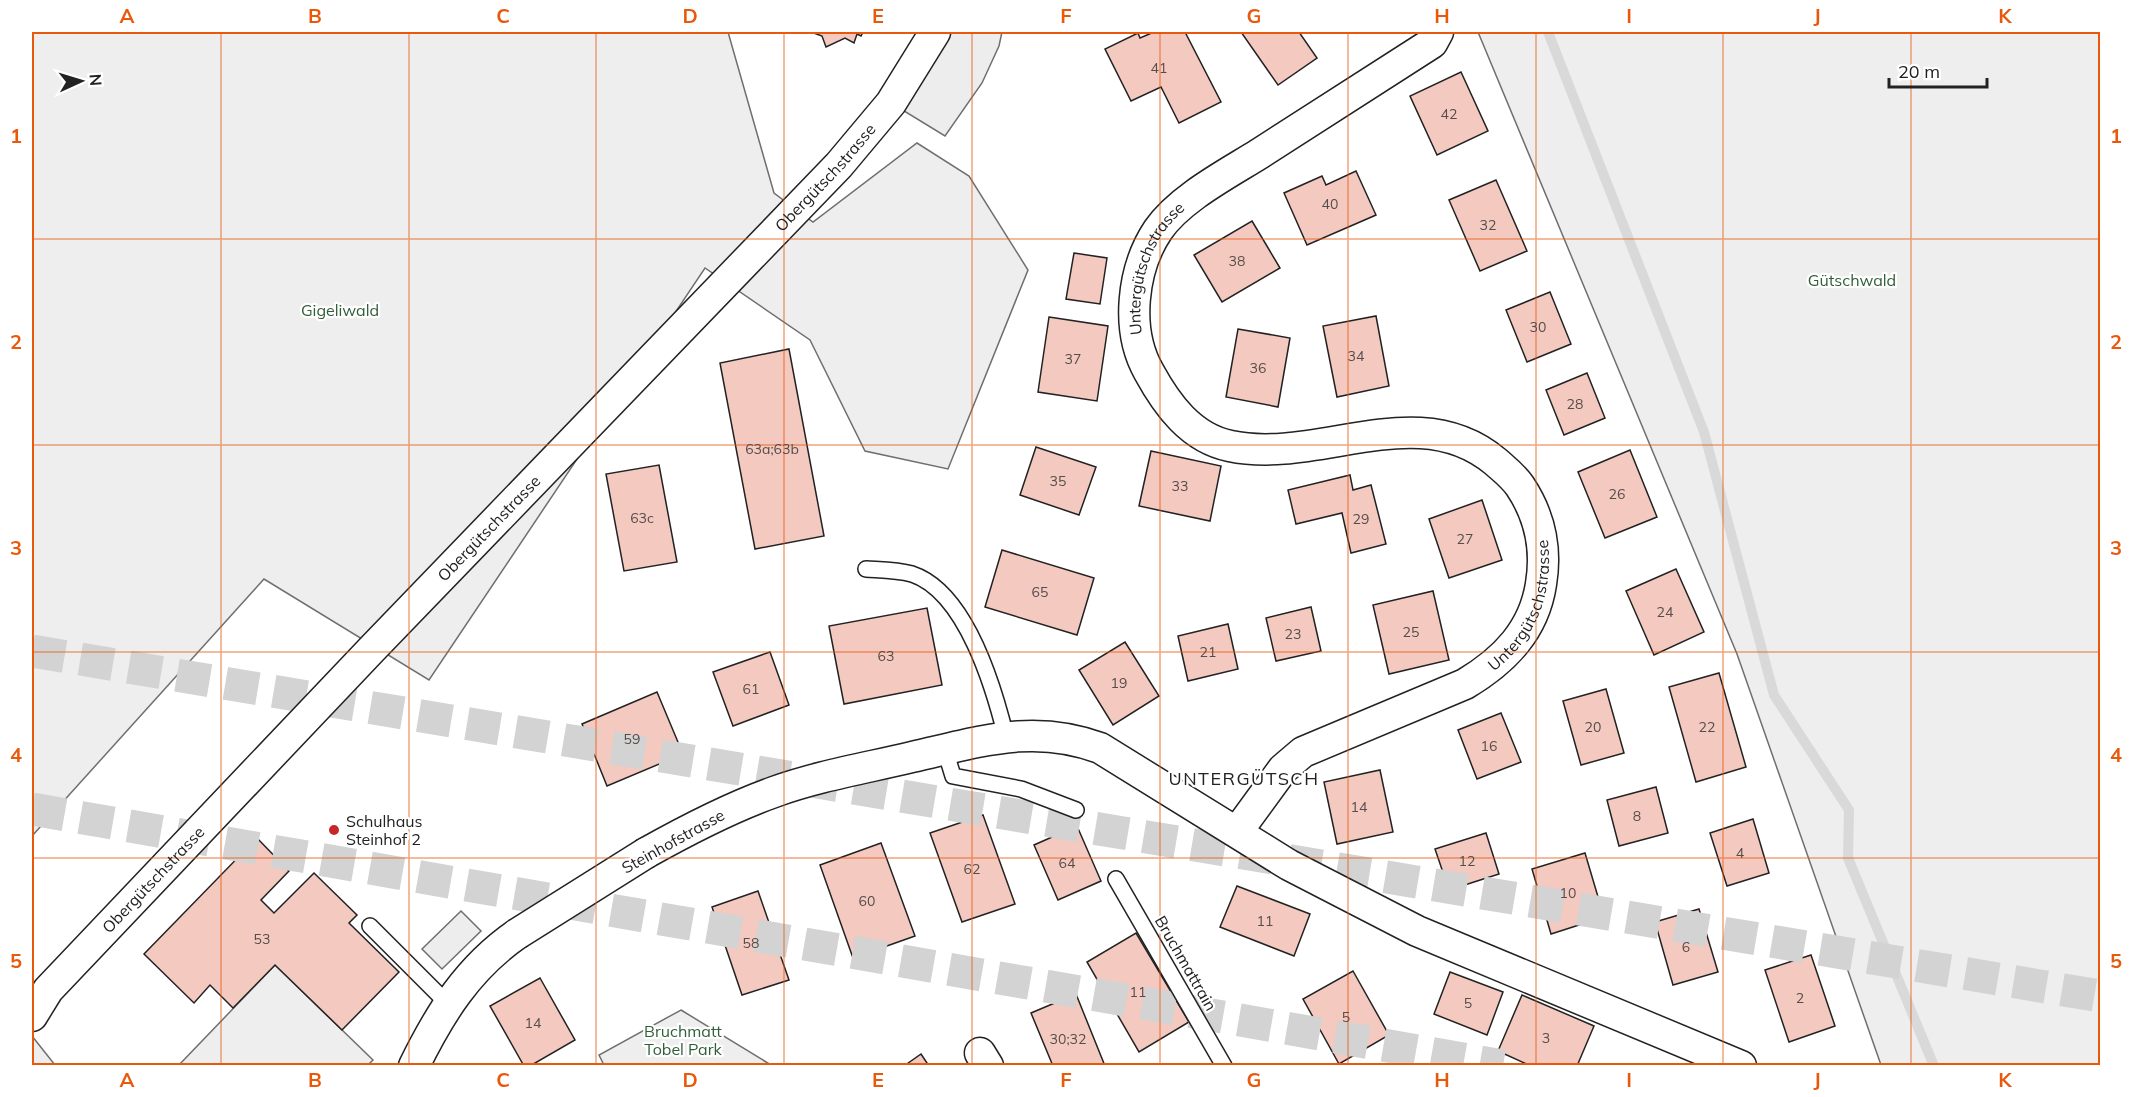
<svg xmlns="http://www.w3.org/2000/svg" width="2132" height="1097" viewBox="0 0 2132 1097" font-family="Mulish,sans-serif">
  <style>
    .green { fill: #eee; stroke: #6f6f6f; stroke-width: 1.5 }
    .parking { fill: #ededed; stroke: #6f6f6f; stroke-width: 1.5 }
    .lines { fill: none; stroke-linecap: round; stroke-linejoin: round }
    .stream { stroke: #d9d9d9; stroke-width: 10 }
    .building { fill: #f3c9c0; stroke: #222; stroke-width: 1.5 }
    .motorway-tunnel { stroke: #d3d3d3; stroke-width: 33; stroke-dasharray: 33 16; stroke-linecap: butt }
    .service-casing { stroke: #222; stroke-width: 18 }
    .minor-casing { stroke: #222; stroke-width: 33 }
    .service { stroke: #fff; stroke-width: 15 }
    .minor { stroke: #fff; stroke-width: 30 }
    .minor-bridge-casing { stroke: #222; stroke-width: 33; stroke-linecap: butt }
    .minor-bridge { stroke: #fff; stroke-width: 30 }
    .grid { fill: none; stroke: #e8590c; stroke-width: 1.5; stroke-opacity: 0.55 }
    .poi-dot { fill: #c62828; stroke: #fff; stroke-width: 2 }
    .labels { text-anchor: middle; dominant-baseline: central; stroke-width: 4.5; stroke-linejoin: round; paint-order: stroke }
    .number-label { font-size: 14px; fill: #564c4a }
    .street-label { font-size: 16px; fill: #222; stroke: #fff }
    .park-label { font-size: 16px; fill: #2f5e38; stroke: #fff }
    .poi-label { font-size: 16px; fill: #222; stroke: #fff; text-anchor: start }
    .neighbourhood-label { font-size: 18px; letter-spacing: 1.5px; fill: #222; stroke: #fff }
    .neatline { fill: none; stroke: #e8590c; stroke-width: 2 }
    .grid-label { font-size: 20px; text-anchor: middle; font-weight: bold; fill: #e8590c }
  </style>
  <rect width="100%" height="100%" fill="#fff"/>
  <g class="green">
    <polygon points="32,32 728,32 774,193 813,222 917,143 969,176 1028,270 948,469 865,451 810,340 705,268 429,680 264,579 32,836"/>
    <polygon points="1478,32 2100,32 2100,1065 1881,1065 1737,654"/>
    <polygon points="275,965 373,1060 367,1066 178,1066"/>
    <polygon points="681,1010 771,1065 604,1065 599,1055"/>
    <polygon points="32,1036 55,1065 32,1065"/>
  </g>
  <g class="parking">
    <polygon points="935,32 1002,32 999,46 982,83 945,136 891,103"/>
    <polygon points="461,911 481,931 442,969 422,949"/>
  </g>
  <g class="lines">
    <polyline class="stream" points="1548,32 1704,432 1774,695 1849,810 1848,858 1934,1066"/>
  </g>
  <g class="building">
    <polygon points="811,32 863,32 861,36 857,34 854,43 845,38 826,47 822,36"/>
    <polygon points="1154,32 1185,32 1221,102 1179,123 1161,87 1131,101 1105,49 1138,33 1140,38"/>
    <polygon points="1241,32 1299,32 1317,58 1278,85"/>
    <polygon points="1461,72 1488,131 1437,155 1410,96"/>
    <polygon points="1356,171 1376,215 1307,245 1284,193 1322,176 1326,185"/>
    <polygon points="1496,180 1527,251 1480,271 1449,200"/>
    <polygon points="1252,221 1280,268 1222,302 1194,255"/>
    <polygon points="1074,253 1107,258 1100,304 1066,299"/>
    <polygon points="1550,292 1571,344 1527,362 1506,310"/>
    <polygon points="1376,316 1389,386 1337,397 1323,326"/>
    <polygon points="1049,317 1108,326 1097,401 1038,392"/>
    <polygon points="1238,329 1290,338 1278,407 1226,397"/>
    <polygon points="789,349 824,536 755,549 720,363"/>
    <polygon points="1587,373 1605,418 1564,435 1546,390"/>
    <polygon points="1036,447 1096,467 1079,515 1020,495"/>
    <polygon points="1630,450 1657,517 1605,538 1578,472"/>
    <polygon points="1151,451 1221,466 1210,521 1139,506"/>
    <polygon points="659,465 677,562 624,571 606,474"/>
    <polygon points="1350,475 1353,490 1371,485 1386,544 1351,553 1342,513 1296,524 1288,490"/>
    <polygon points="1482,500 1502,560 1449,578 1429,519"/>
    <polygon points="1002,550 1094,578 1077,635 985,607"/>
    <polygon points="1676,569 1704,632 1654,655 1626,591"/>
    <polygon points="1433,591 1449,660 1389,674 1373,605"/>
    <polygon points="1311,607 1321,651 1276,661 1266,618"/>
    <polygon points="927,608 942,685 844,704 829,626"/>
    <polygon points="1228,624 1238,669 1188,681 1178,636"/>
    <polygon points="1125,642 1159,696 1113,725 1079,670"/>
    <polygon points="770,652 789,705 733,726 713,672"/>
    <polygon points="1719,673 1746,767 1696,782 1669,687"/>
    <polygon points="1606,689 1624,753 1581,765 1563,701"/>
    <polygon points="657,692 683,754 607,786 582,724"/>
    <polygon points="1501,713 1521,762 1477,779 1458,730"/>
    <polygon points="1380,770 1393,832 1337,844 1324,782"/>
    <polygon points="1656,787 1668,833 1619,846 1607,800"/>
    <polygon points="983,815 1015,904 962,922 930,833"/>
    <polygon points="1753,819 1769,873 1727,886 1710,833"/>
    <polygon points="1077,826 1101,881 1058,900 1034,845"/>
    <polygon points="1486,833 1499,874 1449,890 1435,849"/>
    <polygon points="257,838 289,871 261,900 274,913 314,873 357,915 349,923 399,972 342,1030 275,965 233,1008 210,985 194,1003 144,954"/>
    <polygon points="881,843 915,936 853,958 820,865"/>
    <polygon points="1585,853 1604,917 1551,934 1532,869"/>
    <polygon points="1237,886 1310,914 1294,956 1220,927"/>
    <polygon points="758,891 789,980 742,995 712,907"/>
    <polygon points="1699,909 1718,972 1673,985 1655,922"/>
    <polygon points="1136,933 1189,1022 1139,1052 1087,962"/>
    <polygon points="1811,955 1835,1026 1789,1042 1765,970"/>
    <polygon points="1353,971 1389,1035 1339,1064 1303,999"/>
    <polygon points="1450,972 1503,992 1487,1035 1434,1014"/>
    <polygon points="540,978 575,1040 530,1066 524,1066 490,1006"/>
    <polygon points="1076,994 1105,1066 1053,1066 1031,1013"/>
    <polygon points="1522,995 1594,1026 1577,1066 1531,1066 1498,1051"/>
    <polygon points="921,1054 929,1066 904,1066"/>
  </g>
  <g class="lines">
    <g class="motorway-tunnel">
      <polyline points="32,651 2100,996"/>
      <polyline points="32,809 1503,1066"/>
    </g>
    <g class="service-casing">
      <g id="service">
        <path d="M866 569C881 570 897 570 912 574 966 592 994 688 1006 737"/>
        <polyline points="945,750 953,776 1021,789 1076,810"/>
        <polyline points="1116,879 1224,1066"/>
        <polyline points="370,926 447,1003"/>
      </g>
    </g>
    <g class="minor-casing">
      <g id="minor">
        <path id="s1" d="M1237 832 1283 769 1303 752 1465 684C1505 660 1534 630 1541 584 1547 548 1540 516 1520 486 1513 476 1505 470 1496 462 1418 396 1319 465 1230 446 1191 438 1167 405 1149 372 1125 330 1132 269 1158 230 1179 199 1227 174 1259 154 1316 117 1374 80 1432 43L1438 32"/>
        <path d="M646 853C687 830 729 808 774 792 818 776 866 768 912 757 979 742 1033 723 1100 748L1289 865 1417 931 1741 1066"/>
        <path id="s2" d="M32 1016 48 990 372 649 839 165 891 103 935 32"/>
        <polyline points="980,1053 988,1066"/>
        <path d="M414 1066C440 1013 468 968 517 934"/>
      </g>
    </g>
    <use href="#service" class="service"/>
    <use href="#minor" class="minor"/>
    <g class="minor-bridge-casing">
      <polyline id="minor-bridge" points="517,934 646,853"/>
    </g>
    <use href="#minor-bridge" class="minor-bridge"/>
  </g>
  <path class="grid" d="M221 32V1066M409 32V1066M596 32V1066M784 32V1066M972 32V1066M1160 32V1066M1348 32V1066M1536 32V1066M1723 32V1066M1911 32V1066M32 239H2100M32 445H2100M32 652H2100M32 858H2100"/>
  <circle class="poi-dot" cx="334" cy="830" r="6"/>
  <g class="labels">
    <g class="number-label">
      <text x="1159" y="68">41</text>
      <text x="1449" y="114">42</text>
      <text x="1330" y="204">40</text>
      <text x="1488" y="225">32</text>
      <text x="1237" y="261">38</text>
      <text x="1538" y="327">30</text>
      <text x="1356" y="356">34</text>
      <text x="1073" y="359">37</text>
      <text x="1258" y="368">36</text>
      <text x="1575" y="404">28</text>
      <text x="772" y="449">63a;63b</text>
      <text x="1058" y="481">35</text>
      <text x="1180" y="486">33</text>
      <text x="1617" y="494">26</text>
      <text x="642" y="518">63c</text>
      <text x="1361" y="519">29</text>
      <text x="1465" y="539">27</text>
      <text x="1040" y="592">65</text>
      <text x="1665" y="612">24</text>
      <text x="1411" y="632">25</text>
      <text x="1293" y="634">23</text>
      <text x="1208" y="652">21</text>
      <text x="886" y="656">63</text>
      <text x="1119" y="683">19</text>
      <text x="751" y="689">61</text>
      <text x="1593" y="727">20</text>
      <text x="1707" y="727">22</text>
      <text x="632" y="739">59</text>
      <text x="1489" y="746">16</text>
      <text x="1359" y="807">14</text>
      <text x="1637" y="816">8</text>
      <text x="1740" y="853">4</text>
      <text x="1467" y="861">12</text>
      <text x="1067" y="863">64</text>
      <text x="972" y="869">62</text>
      <text x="1568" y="893">10</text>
      <text x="867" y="901">60</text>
      <text x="1265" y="921">11</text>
      <text x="262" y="939">53</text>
      <text x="751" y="943">58</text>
      <text x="1686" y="947">6</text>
      <text x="1138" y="992">11</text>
      <text x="1800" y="998">2</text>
      <text x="1468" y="1003">5</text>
      <text x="1346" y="1017">5</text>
      <text x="533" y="1023">14</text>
      <text x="1546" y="1038">3</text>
      <text x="1068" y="1039">30;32</text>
    </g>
    <g class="street-label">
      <text stroke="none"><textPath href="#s2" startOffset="1155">Obergütschstrasse</textPath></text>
      <text stroke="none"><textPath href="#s1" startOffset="1046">Untergütschstrasse</textPath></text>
      <text stroke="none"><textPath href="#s2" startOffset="669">Obergütschstrasse</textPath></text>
      <text stroke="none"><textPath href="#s1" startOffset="382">Untergütschstrasse</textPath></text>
      <text transform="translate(673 841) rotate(-29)">Steinhofstrasse</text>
      <text stroke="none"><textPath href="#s2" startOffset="183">Obergütschstrasse</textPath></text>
      <text transform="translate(1186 963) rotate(60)">Bruchmattrain</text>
    </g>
    <g class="park-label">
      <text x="1852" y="280">Gütschwald</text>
      <text x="340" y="310">Gigeliwald</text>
      <text x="683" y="1031">Bruchmatt<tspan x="683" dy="18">Tobel Park</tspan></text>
    </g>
    <g class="poi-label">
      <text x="346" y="821">Schulhaus<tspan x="346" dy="18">Steinhof 2</tspan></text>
    </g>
    <g class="neighbourhood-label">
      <text x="1244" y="778">UNTERGÜTSCH</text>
    </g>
  </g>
  <rect width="2132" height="1097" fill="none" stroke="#ffffff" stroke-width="66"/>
  <g transform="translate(81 81) rotate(86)" stroke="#ffffff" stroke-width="4.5" paint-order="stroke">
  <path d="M0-4.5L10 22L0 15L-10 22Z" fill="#222222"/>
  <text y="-9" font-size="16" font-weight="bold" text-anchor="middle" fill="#222222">N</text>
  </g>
  <path d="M1889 78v9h98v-9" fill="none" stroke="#222222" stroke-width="3"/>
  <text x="1898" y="78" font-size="18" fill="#222222" stroke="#ffffff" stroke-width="4.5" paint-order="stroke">20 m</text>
  <rect x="33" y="33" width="2066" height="1031" class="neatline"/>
  <g class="grid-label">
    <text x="127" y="23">A</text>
    <text x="315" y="23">B</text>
    <text x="503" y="23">C</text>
    <text x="690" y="23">D</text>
    <text x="878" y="23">E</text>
    <text x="1066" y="23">F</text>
    <text x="1254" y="23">G</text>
    <text x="1442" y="23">H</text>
    <text x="1629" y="23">I</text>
    <text x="1817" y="23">J</text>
    <text x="2005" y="23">K</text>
    <text x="16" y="143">1</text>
    <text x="2116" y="143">1</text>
    <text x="16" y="349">2</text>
    <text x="2116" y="349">2</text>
    <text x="16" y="555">3</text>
    <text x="2116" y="555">3</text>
    <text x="16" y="762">4</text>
    <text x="2116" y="762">4</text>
    <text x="16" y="968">5</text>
    <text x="2116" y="968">5</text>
    <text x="127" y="1087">A</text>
    <text x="315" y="1087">B</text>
    <text x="503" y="1087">C</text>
    <text x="690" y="1087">D</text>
    <text x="878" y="1087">E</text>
    <text x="1066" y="1087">F</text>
    <text x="1254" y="1087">G</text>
    <text x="1442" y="1087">H</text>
    <text x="1629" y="1087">I</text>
    <text x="1817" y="1087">J</text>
    <text x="2005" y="1087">K</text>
  </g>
</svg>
